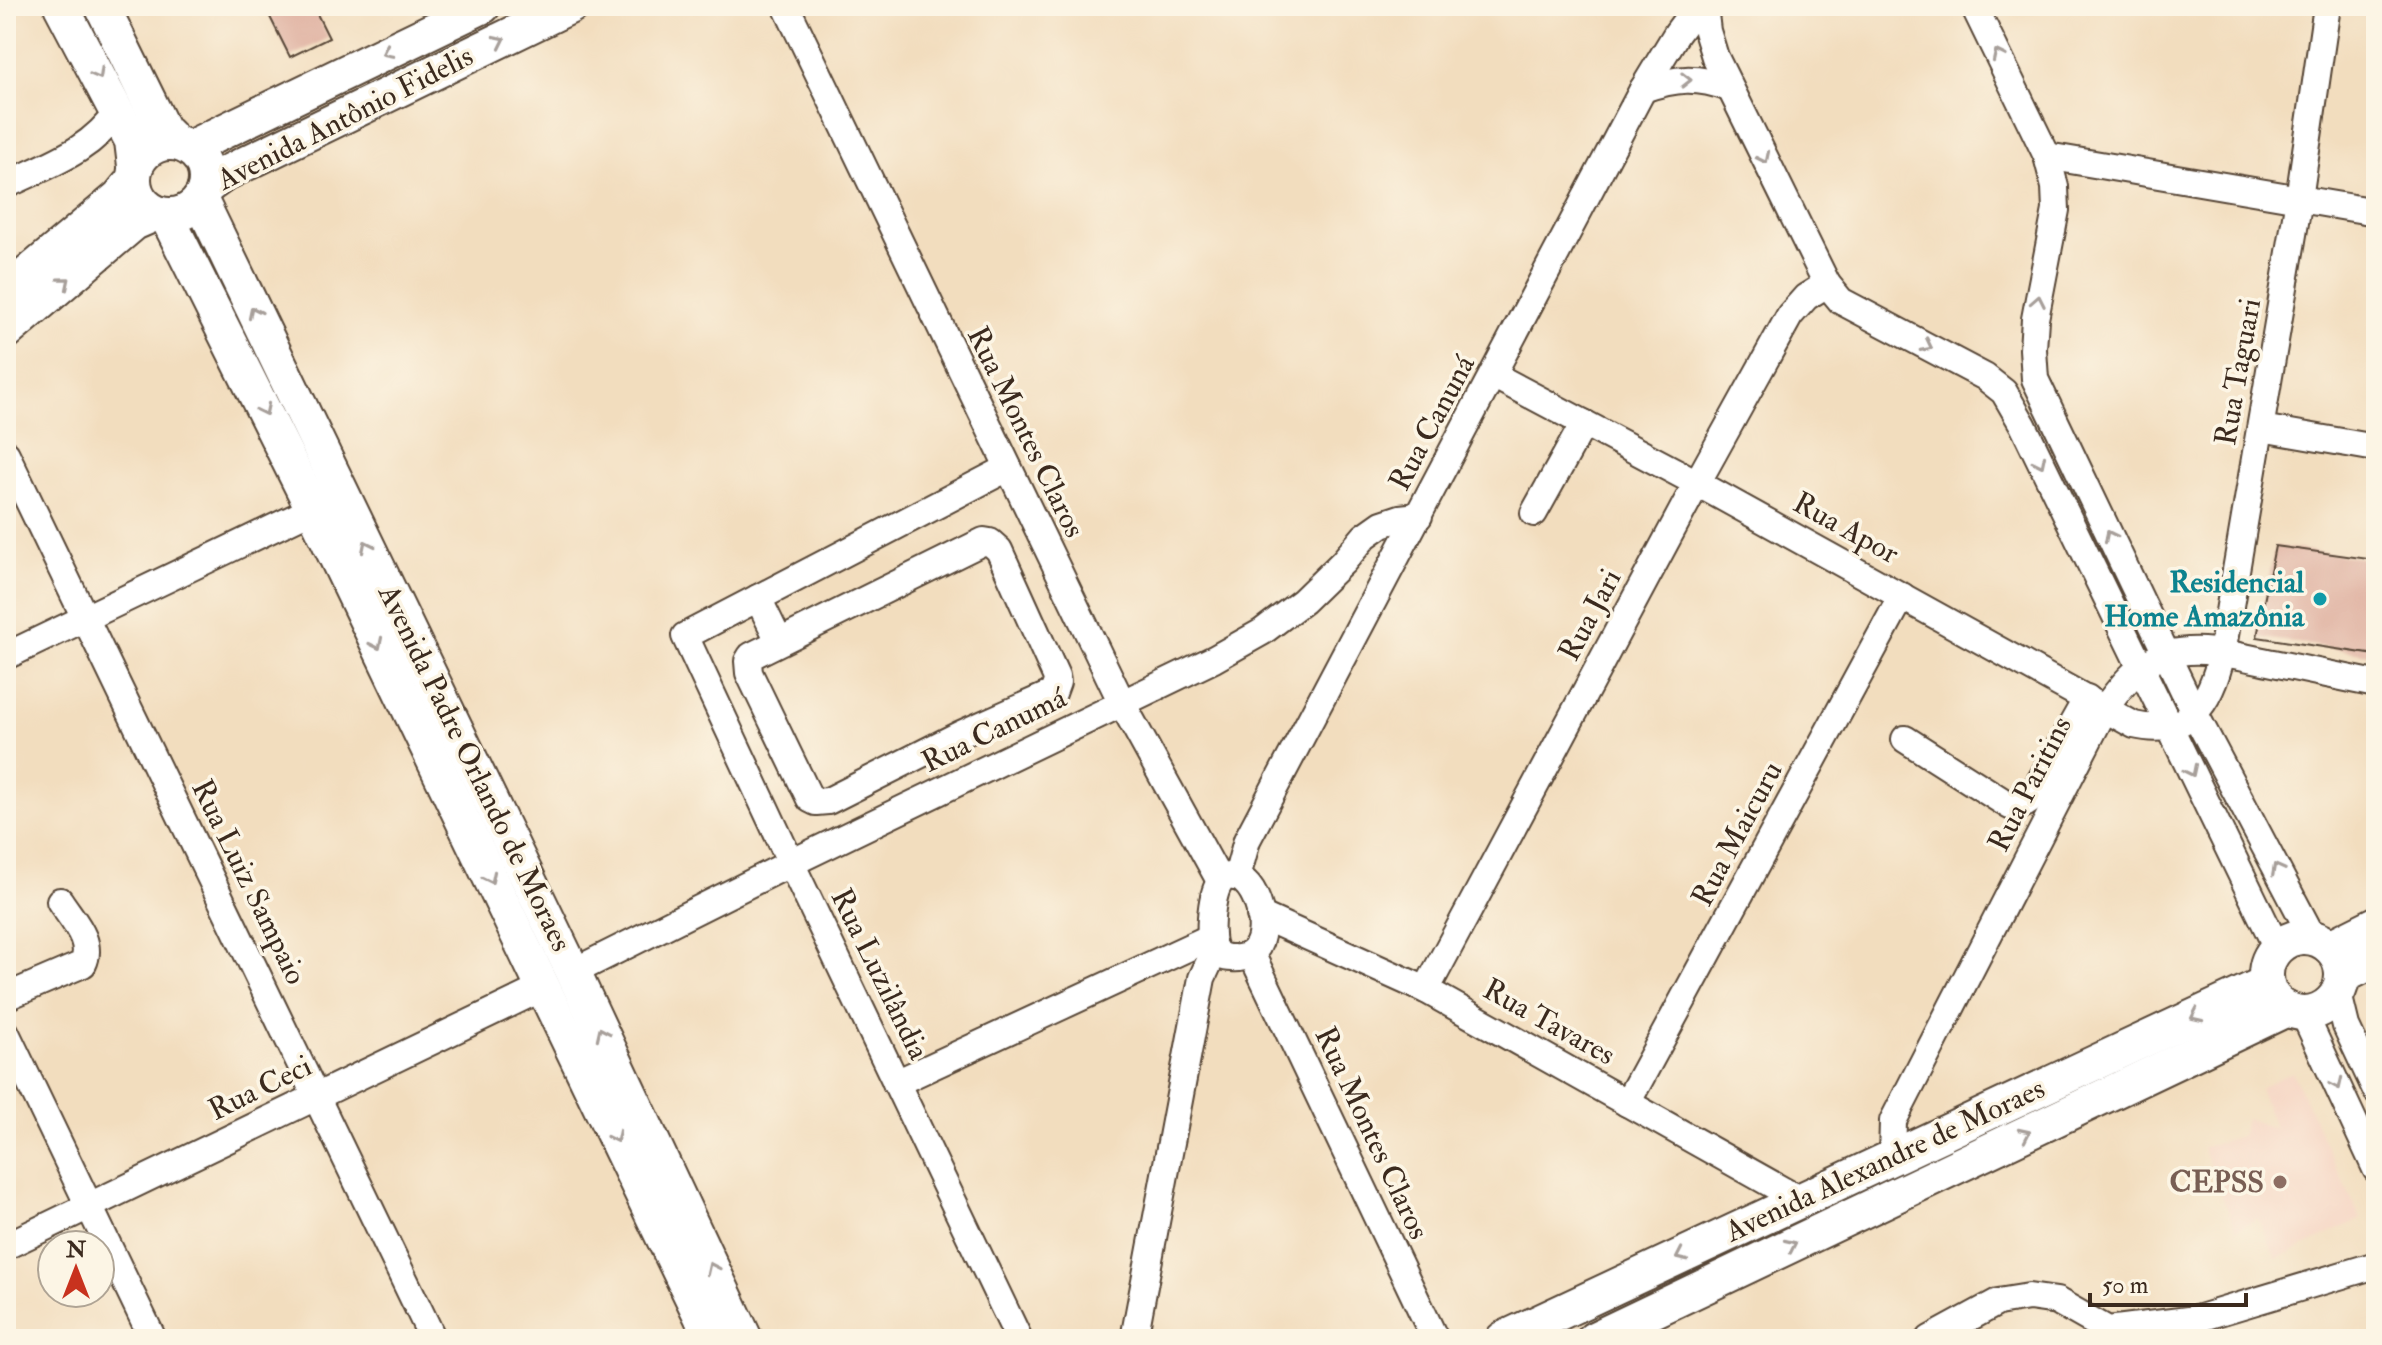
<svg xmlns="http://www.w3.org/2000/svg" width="2382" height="1345" viewBox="0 0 2382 1345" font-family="'IM FELL Double Pica',serif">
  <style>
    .built { fill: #f5d3c1 }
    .building { fill: #dead9d }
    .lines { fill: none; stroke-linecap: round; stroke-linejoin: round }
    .minor-casing { stroke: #564536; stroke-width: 30 }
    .major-casing { stroke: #564536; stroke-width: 38 }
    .minor { stroke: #fff; stroke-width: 26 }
    .major { stroke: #fff; stroke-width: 34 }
    .oneway { stroke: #a79f9a }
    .culture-dot { fill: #0f9aa8; stroke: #fcf5e5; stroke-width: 3 }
    .education-dot { fill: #8d6e63; stroke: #fcf5e5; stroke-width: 3 }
    .labels { text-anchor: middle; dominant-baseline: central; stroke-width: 7; stroke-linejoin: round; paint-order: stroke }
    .street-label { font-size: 30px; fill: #3b2a1e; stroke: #fcf5e5 }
    .culture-label { font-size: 30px; font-weight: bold; fill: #0d838f; stroke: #fcf5e5; text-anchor: end }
    .education-label { font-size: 30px; font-weight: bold; fill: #785e54; stroke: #fcf5e5; text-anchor: end }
  </style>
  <rect width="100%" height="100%" fill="#fcf5e5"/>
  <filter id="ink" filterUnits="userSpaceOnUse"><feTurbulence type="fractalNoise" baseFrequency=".0125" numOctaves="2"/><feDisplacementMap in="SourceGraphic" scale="16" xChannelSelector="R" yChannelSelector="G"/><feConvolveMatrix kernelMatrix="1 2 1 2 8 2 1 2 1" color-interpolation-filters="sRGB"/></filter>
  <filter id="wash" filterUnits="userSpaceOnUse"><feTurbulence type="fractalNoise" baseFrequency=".006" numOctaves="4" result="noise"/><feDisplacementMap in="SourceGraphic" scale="32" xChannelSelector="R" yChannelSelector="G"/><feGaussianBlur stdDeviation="1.8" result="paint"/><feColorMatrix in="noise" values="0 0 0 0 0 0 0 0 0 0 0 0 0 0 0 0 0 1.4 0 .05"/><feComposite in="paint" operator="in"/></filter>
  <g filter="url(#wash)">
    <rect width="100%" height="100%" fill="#f2ddbe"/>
    <polygon class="built" points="2292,1072 2361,1219 2276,1259 2258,1218 2236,1230 2202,1147 2241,1136 2246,1118 2275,1129 2259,1088"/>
    <g id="blocks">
      <g class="building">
        <polygon points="292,6 313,6 329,38 290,57 270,17"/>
        <polygon points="2275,546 2376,560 2376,655 2257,637"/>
      </g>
    </g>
  </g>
  <g filter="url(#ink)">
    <use href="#blocks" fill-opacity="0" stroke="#564536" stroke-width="2"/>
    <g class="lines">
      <g class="minor-casing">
        <g id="minor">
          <polyline points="786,6 1123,705 1220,881"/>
          <polyline points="1704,6 1707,31 1715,57 1827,284 1841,301 1985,377 2004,392 2023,425 2277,948"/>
          <polyline points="1974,6 2047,156 2055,187 2056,210 2035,319 2033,349 2035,379 2195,714 2313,938"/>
          <path d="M1643 89C1676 78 1696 76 1729 88"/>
          <polyline points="2047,156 2376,212"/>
          <path d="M6 185C49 164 90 152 118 111"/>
          <path d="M1493 375 1697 483 2134 725C2190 738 2211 702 2222 653L2299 199 2327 6"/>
          <polyline points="2261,428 2376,448"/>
          <polyline points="6,454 433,1339"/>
          <polyline points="1008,468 685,636 791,863 1019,1339"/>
          <polyline points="1534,513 1584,423"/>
          <polygon points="984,541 990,542 999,550 1056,676 1057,682 1053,693 961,734 828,801 816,802 810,799 749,673 748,661 751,656"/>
          <polyline points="758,598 779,641"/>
          <polyline points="6,656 313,509"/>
          <path d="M1905 739 2010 806C2018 807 2023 806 2029 801L2087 698"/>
          <path d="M1228 876C1234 877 1240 877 1245 882 1265 900 1274 962 1232 958 1226 958 1219 956 1215 951 1207 939 1211 896 1219 884 1221 880 1223 879 1228 876Z"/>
          <polyline points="1237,877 1247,840 1643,89 1677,33 1697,6"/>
          <polyline points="1260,915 1426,990 1800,1200"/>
          <polyline points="1252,955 1435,1339"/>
          <polyline points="573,972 791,863 1214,659 1262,632 1303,601 1343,562 1365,536 1382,524 1400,518 1419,516"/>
          <polyline points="1426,990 1697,483 1790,315 1806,297 1827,284"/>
          <polyline points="2338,993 2346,1026 2376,1090"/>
          <path d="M6 997 83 964C94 941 72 920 60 901"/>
          <polyline points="2304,1014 2376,1169"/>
          <polyline points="6,1033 153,1339"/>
          <polyline points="896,1083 1211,937"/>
          <polyline points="1627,1103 1902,596"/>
          <path d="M1892 1157 1893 1121 2105 708C2122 685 2140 661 2169 654 2203 645 2241 657 2273 663 2307 670 2342 677 2376 684"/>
          <polyline points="6,1246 542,988"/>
          <polyline points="1134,1339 1202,978 1215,950"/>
          <polyline points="1930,1339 1998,1302 2029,1297 2057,1301 2108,1330 2196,1319 2376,1265"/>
        </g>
      </g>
      <g class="major-casing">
        <g id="major">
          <polyline points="61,6 132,141 135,166"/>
          <polyline points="102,6 163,130 176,143"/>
          <circle cx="170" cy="179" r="36"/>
          <polyline points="189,148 483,6"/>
          <polyline points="205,188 226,173 571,6"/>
          <polyline points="200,199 573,972 745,1339"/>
          <polyline points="166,215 313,509 712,1339"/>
          <polyline points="6,292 119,197 133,180"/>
          <polyline points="6,332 134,223 157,213"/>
          <circle cx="2304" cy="975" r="38"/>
          <polyline points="2330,947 2376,924"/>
          <polyline points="2343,976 2376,960"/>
          <polyline points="1503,1339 2266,983"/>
          <polyline points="1594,1339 2287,1009"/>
        </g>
      </g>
      <use href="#minor" class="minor"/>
      <use href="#major" class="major"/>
    </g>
    <defs><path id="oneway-chevron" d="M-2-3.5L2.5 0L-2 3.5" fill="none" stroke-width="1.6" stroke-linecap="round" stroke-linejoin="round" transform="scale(2)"/></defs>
    <g class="oneway">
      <use href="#oneway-chevron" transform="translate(500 41) rotate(-26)"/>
      <use href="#oneway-chevron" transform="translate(387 52) rotate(154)"/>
      <use href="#oneway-chevron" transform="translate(1998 55) rotate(-116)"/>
      <use href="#oneway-chevron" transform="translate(98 74) rotate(61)"/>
      <use href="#oneway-chevron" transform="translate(1686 80) rotate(-1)"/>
      <use href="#oneway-chevron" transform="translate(1764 158) rotate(64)"/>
      <use href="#oneway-chevron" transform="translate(65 282) rotate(-40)"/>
      <use href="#oneway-chevron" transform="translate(2038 301) rotate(-79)"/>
      <use href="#oneway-chevron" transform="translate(254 312) rotate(-116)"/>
      <use href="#oneway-chevron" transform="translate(1927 346) rotate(27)"/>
      <use href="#oneway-chevron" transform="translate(264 410) rotate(64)"/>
      <use href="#oneway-chevron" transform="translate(2040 462) rotate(64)"/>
      <use href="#oneway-chevron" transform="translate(2110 536) rotate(-116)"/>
      <use href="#oneway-chevron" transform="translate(367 546) rotate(-116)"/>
      <use href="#oneway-chevron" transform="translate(377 644) rotate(64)"/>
      <use href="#oneway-chevron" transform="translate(2191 771) rotate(64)"/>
      <use href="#oneway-chevron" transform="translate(2277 869) rotate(-118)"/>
      <use href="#oneway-chevron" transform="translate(490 878) rotate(64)"/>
      <use href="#oneway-chevron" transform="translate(2196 1016) rotate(155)"/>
      <use href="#oneway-chevron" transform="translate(602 1033) rotate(-115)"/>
      <use href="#oneway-chevron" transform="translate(2337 1084) rotate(65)"/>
      <use href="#oneway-chevron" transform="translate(2025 1134) rotate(-25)"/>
      <use href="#oneway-chevron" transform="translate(615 1137) rotate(64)"/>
      <use href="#oneway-chevron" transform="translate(1791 1245) rotate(-25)"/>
      <use href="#oneway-chevron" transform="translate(1681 1256) rotate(155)"/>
      <use href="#oneway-chevron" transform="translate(712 1268) rotate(-115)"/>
    </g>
  </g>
  <circle class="culture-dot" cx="2320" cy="599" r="8"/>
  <circle class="education-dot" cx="2280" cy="1182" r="8"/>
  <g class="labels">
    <g class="street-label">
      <text transform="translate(345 118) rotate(-27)">Avenida Antônio Fidelis</text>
      <text transform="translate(2238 372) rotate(-80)">Rua Taguari</text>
      <text transform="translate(1432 423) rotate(-62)">Rua Canuná</text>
      <text transform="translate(1026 432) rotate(64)">Rua Montes Claros</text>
      <text transform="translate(1846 528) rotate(29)">Rua Apor</text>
      <text transform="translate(1590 615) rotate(-62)">Rua Jari</text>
      <text transform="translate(994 730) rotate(-26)">Rua Canumá</text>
      <text transform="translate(475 768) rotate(64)">Avenida Padre Orlando de Moraes</text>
      <text transform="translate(2030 784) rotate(-63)">Rua Paritins</text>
      <text transform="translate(1737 834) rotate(-62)">Rua Maicuru</text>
      <text transform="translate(249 882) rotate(64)">Rua Luiz Sampaio</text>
      <text transform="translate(880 974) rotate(64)">Rua Luzilândia</text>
      <text transform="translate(1549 1022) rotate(29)">Rua Tavares</text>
      <text transform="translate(260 1088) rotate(-26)">Rua Ceci</text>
      <text transform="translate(1372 1133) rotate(65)">Rua Montes Claros</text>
      <text transform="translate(1885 1160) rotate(-25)">Avenida Alexandre de Moraes</text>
    </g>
    <g class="culture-label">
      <text x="2304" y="582">Residencial<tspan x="2304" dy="34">Home Amazônia</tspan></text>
    </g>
    <g class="education-label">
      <text x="2264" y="1182">CEPSS</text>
    </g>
  </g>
  <rect width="2382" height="1345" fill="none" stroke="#fcf5e5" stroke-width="32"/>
  <g transform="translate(76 1269)"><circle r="38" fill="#fcf5e5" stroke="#afa495" stroke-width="2"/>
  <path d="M0-6L14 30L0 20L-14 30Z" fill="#c8321e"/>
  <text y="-12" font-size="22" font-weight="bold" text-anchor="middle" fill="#3b2a1e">N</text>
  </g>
  <path d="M2090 1293v12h156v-12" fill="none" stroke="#3b2a1e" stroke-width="4"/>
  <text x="2102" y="1293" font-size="24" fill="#3b2a1e" stroke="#fcf5e5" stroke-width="6" paint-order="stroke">50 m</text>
</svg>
